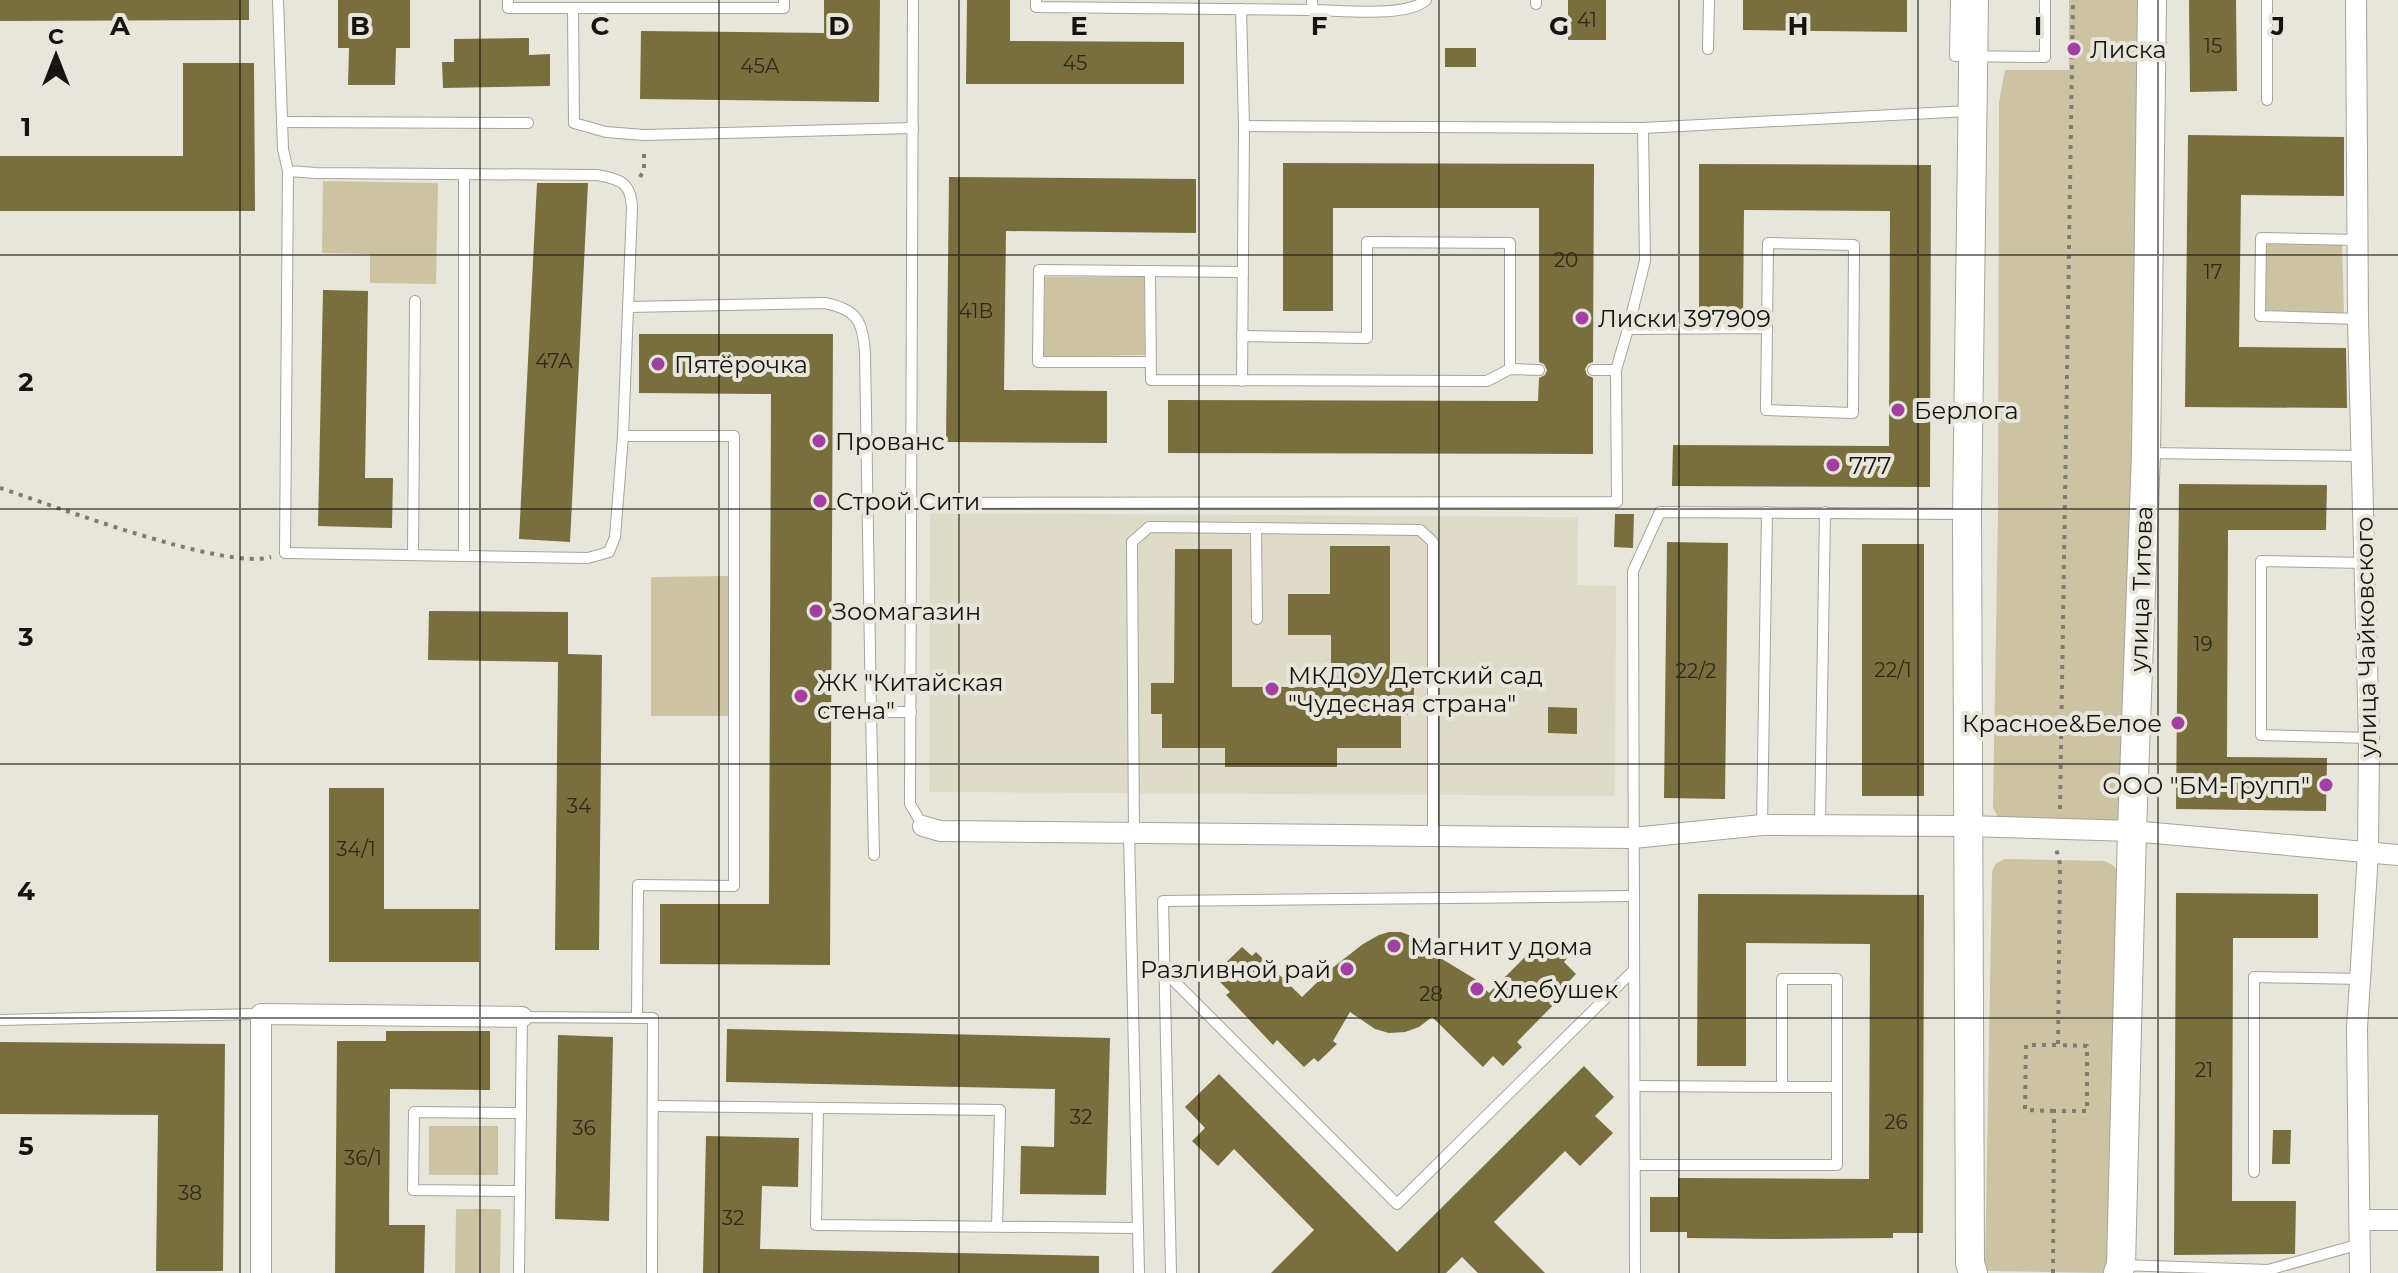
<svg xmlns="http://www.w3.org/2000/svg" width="2398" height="1273" viewBox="0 0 2398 1273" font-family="Montserrat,sans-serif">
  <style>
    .built { fill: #dfdbc9 }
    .green { fill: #cbc3a2 }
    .building { fill: #796e3d }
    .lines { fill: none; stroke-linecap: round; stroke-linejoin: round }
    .lane-casing { stroke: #a7a49a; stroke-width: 12 }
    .street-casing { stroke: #a7a49a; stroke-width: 22 }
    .secondary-casing { stroke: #a7a49a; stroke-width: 30 }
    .path { stroke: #7e7c75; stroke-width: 4; stroke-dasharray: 4 6; stroke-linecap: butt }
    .lane { stroke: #fff; stroke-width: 10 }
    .street { stroke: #fff; stroke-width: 20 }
    .secondary { stroke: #fff; stroke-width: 28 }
    .grid { fill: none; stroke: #151410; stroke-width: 2; stroke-opacity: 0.55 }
    .poi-dot { fill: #a33ea3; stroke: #e8e6db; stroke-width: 3 }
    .labels { text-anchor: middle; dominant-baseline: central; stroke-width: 8; stroke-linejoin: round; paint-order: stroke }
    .number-label { font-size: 20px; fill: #2e2a1b }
    .poi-label { font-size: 24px; fill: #151410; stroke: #e8e6db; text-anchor: start }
    .street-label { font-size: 24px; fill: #151410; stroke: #e8e6db }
    .grid-label { font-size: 26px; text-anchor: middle; font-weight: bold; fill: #151410; stroke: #e8e6db; stroke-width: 8; stroke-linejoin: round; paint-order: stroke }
  </style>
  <rect width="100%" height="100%" fill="#e8e6db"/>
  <polygon class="built" points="930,513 1578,517 1577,585 1616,586 1615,796 929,792"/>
  <g class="green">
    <polygon points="2069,0 2145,0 2135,459 2119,819 2110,822 2005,821 1997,816 1993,807 1998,514 1999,102 2005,70 2069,70"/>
    <polygon points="323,181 438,183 436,284 370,283 370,254 322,253"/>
    <polygon points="2265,243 2342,243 2344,314 2265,312"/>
    <polygon points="1045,277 1144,277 1145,355 1043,357"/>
    <polygon points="728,576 728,716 651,716 651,577"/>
    <polygon points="2005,859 2105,861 2114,866 2123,879 2110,1257 2105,1273 1985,1271 1992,872 1996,863"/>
    <rect x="429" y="1126" width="69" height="49"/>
    <polygon points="456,1209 501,1209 500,1273 455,1273"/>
  </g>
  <g class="building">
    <polygon points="0,0 249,0 249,20 0,21"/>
    <polygon points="338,0 410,0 410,48 396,48 395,85 348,85 349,48 338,48"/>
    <polygon points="824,0 880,0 879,102 640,99 641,31 824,33"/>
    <polygon points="967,0 1010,0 1010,41 1184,42 1184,84 966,84"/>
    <rect x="1568" y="0" width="38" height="40"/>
    <polygon points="1743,0 1907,0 1907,32 1743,30"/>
    <polygon points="2189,0 2236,0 2237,91 2190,92"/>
    <polygon points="529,38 529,55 550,54 550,86 443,88 442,62 454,62 454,39"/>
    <rect x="1445" y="48" width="31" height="19"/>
    <polygon points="183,63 254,63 255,211 0,211 0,156 183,156"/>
    <polygon points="2188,135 2344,137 2344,196 2241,195 2239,347 2346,348 2347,408 2185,407"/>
    <polygon points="1283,163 1594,164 1593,362 1588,364 1585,369 1587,375 1593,378 1593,454 1168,453 1168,400 1538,401 1539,378 1545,375 1547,370 1544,364 1539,362 1539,208 1333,208 1333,311 1283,311"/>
    <polygon points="1699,164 1931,165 1930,487 1672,486 1673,445 1889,446 1890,211 1744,210 1743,320 1699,320"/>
    <polygon points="949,177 1196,179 1196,233 1006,231 1004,390 1107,391 1107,443 946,442"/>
    <polygon points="537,183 588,183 570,542 519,539"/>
    <polygon points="323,290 368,291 365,478 393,478 392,528 318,526"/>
    <polygon points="639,334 833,334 830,965 660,964 660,904 769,904 771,394 639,393"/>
    <polygon points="2179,484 2327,485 2326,530 2228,530 2227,757 2327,758 2326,811 2176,809"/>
    <polygon points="1615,514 1634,514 1633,548 1614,547"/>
    <polygon points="1667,542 1728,543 1725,799 1664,798"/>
    <rect x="1862" y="544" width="62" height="252"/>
    <polygon points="1330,546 1390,546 1390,682 1414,682 1414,715 1401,715 1401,748 1337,748 1337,767 1225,767 1225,748 1162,748 1162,714 1151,714 1151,683 1174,683 1175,549 1232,549 1232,687 1331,687 1331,635 1288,635 1288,594 1330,594"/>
    <polygon points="429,611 568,612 568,654 602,655 599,950 555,950 558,662 428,660"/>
    <polygon points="1548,707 1577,708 1577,734 1548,733"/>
    <polygon points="329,788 384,788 384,909 479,909 479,962 329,962"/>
    <polygon points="2176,893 2318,894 2318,938 2233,938 2232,1201 2296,1201 2295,1254 2174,1255"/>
    <polygon points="1698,894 1924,895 1923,1233 1893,1233 1893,1238 1778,1239 1687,1238 1687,1232 1650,1232 1650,1197 1678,1197 1678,1178 1869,1179 1870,944 1746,943 1746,1066 1697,1066"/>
    <polygon points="1389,932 1401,932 1421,940 1442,959 1475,979 1489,993 1533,949 1537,952 1545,944 1549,948 1553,944 1567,958 1564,962 1576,974 1560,991 1564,994 1517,1042 1522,1047 1503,1066 1493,1056 1483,1067 1432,1017 1419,1027 1405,1032 1389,1033 1375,1029 1350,1012 1333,1041 1337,1044 1318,1062 1314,1058 1304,1067 1277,1040 1273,1045 1226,995 1230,992 1213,975 1242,947 1252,956 1256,952 1302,997 1331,969 1363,944 1379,935"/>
    <polygon points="727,1029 1110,1038 1106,1195 1020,1194 1021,1146 1054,1147 1055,1089 726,1082"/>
    <polygon points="386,1031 490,1031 490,1090 390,1089 389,1225 425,1225 424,1273 335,1273 337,1041 386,1041"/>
    <polygon points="558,1035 613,1037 609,1221 555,1219"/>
    <polygon points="0,1042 225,1044 223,1271 156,1271 158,1115 0,1114"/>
    <polygon points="1584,1066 1614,1097 1595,1116 1613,1133 1580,1166 1565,1151 1494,1222 1545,1273 1478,1273 1462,1257 1446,1273 1271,1273 1314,1230 1234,1149 1218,1166 1192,1141 1205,1128 1185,1107 1219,1074 1397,1252"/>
    <polygon points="2273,1130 2291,1130 2290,1164 2272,1164"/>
    <polygon points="706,1136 799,1138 798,1187 762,1186 760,1249 1099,1256 1099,1273 703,1273"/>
  </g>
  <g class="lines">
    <g class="lane-casing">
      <g id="lane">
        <path d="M278 0 283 149 288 171 285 553 588 558 609 552 615 537 623 436 632 208C631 183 621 179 597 175L316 173 288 171"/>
        <polyline points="508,0 508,8 784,8 784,0"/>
        <polyline points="913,0 910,804 923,826"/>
        <polyline points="1036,0 1036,7 1313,10"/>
        <path d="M1312 0 1313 10C1340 10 1407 18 1426 0"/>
        <polyline points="1536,0 1536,4"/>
        <polyline points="1956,0 1955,56 2045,57 2045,0"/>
        <polyline points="2267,0 2267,100"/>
        <polyline points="573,9 574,123 606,132 644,135 913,128"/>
        <polyline points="1241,9 1244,126 1242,381"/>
        <polyline points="1708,49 1709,0"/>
        <polyline points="282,122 528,123"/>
        <polyline points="1244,126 1643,128 1969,111"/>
        <polyline points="1643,128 1645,261 1628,329 1767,328 1768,243 1854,245 1853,413 1766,410 1767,328"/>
        <polyline points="464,174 464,556"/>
        <polyline points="2358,240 2261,238 2260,316 2358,319"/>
        <polyline points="1150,271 1151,380 1487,381 1510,369 1539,370"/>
        <path d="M629 307 824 303C857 309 863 321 865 353L871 712H911"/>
        <polyline points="1242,336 1367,338 1367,242 1510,243 1510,369"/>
        <polyline points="1150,362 1038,362 1039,270 1243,272"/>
        <polyline points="1593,370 1616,370 1628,329"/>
        <polyline points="623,436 734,436 734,886 638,885 637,1018"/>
        <polyline points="2148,453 2363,456"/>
        <polyline points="911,503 1617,502 1616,370"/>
        <polyline points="1256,528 1257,619"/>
        <polyline points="413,555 415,301"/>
        <polyline points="2365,563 2261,561 2261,735 2369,738"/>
        <polyline points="871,712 874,855"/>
        <polyline points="1762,825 1767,512"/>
        <polyline points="1820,825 1825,512"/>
        <polyline points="1129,833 1139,1273"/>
        <polyline points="1134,833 1132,542 1149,527 1420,530 1433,542 1433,836"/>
        <polyline points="1165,972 1397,1204 1633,971"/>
        <polyline points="0,1020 261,1014"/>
        <polyline points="1635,1086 1782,1087 1782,979 1837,979 1837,1165 1635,1165"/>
        <polyline points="1782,1087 1837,1087"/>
        <polyline points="653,1106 1000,1110 997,1226"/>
        <polyline points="818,1108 816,1225 1138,1228"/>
        <polyline points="2254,1172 2254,977 2360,979"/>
        <polyline points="520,1191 413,1190 414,1112 521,1113"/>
        <polyline points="2121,1265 2268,1270 2360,1244"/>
        <polyline points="519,1273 522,1017 653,1018 652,1273"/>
        <polyline points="1171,1273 1163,901 1632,896"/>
        <polyline points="1635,1273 1633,571 1660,512 1965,514"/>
      </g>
    </g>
    <g class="street-casing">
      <g id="street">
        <polyline points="2356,0 2358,319 2369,738 2368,853 2357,1028 2360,1273"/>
        <polyline points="923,826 940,831 1633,838 1762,825 1967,826 2132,831 2398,855"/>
        <polyline points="2361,1220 2398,1220"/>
        <polyline points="261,1273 261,1014 522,1017"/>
      </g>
    </g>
    <g class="secondary-casing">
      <g id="secondary">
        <polyline points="1973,1273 1970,1263 1967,514 1974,0"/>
        <polyline points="2118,1273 2121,1265 2132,831 2146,453 2152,0"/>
      </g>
    </g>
    <g class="path">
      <polyline points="640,177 644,170 644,150"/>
      <path d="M0 488C52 505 225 571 271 557"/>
      <polyline points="2060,809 2073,0"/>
      <polyline points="2054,1111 2025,1110 2026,1045 2058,1045"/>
      <polyline points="2053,1273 2054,1111 2087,1111 2087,1046 2058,1045 2060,864 2056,848"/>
    </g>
    <use href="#lane" class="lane"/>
    <use href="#street" class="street"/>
    <use href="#secondary" class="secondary"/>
  </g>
  <path class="grid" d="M240 0V1273M480 0V1273M719 0V1273M959 0V1273M1199 0V1273M1439 0V1273M1679 0V1273M1918 0V1273M2158 0V1273M0 255H2398M0 509H2398M0 764H2398M0 1018H2398"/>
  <g class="poi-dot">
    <circle cx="2074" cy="49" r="8"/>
    <circle cx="1582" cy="318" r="8"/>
    <circle cx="658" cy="364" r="8"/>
    <circle cx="1898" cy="410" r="8"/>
    <circle cx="819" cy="441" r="8"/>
    <circle cx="1833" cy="465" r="8"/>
    <circle cx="820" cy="501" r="8"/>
    <circle cx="816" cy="611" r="8"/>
    <circle cx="1272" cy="689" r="8"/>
    <circle cx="801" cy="696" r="8"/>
    <circle cx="2178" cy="723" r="8"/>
    <circle cx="2326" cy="785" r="8"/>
    <circle cx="1394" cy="946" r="8"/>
    <circle cx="1347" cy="969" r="8"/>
    <circle cx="1477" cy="989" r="8"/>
  </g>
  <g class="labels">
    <g class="number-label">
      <text x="1587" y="20">41</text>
      <text x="2213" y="46">15</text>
      <text x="1075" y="63">45</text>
      <text x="760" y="66">45А</text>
      <text x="1566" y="260">20</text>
      <text x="2213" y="272">17</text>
      <text x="976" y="311">41В</text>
      <text x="554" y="361">47А</text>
      <text x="2203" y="644">19</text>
      <text x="1893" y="670">22/1</text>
      <text x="1696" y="671">22/2</text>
      <text x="579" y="806">34</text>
      <text x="356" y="849">34/1</text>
      <text x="1431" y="994">28</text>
      <text x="2204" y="1070">21</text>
      <text x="1081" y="1117">32</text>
      <text x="1896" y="1122">26</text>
      <text x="584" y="1128">36</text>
      <text x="363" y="1158">36/1</text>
      <text x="190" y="1193">38</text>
      <text x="733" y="1218">32</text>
    </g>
    <g class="poi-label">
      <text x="2090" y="49">Лиска</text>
      <text x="1598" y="318">Лиски 397909</text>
      <text x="674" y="364">Пятёрочка</text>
      <text x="1914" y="410">Берлога</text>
      <text x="835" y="441">Прованс</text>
      <text x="1849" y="465">777</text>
      <text x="836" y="501">Строй Сити</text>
      <text x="832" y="611">Зоомагазин</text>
      <text x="1288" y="675">МКДОУ Детский сад<tspan x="1288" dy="28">"Чудесная страна"</tspan></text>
      <text x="817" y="682">ЖК "Китайская<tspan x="817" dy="28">стена"</tspan></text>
      <text x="2162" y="723" text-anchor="end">Красное&amp;Белое</text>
      <text x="2310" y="785" text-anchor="end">ООО "БМ-Групп"</text>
      <text x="1410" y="946">Магнит у дома</text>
      <text x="1331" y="969" text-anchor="end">Разливной рай</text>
      <text x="1493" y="989">Хлебушек</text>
    </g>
    <g class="street-label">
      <text transform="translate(2141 589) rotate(-88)">улица Титова</text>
      <text transform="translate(2366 637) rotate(-91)">улица Чайковского</text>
    </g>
  </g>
  <g class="grid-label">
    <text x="120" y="35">A</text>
    <text x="360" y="35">B</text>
    <text x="600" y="35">C</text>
    <text x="839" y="35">D</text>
    <text x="1079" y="35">E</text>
    <text x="1319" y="35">F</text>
    <text x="1559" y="35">G</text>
    <text x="1798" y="35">H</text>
    <text x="2038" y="35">I</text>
    <text x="2278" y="35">J</text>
    <text x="26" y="136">1</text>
    <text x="26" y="391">2</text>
    <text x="26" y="646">3</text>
    <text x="26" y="900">4</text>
    <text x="26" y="1155">5</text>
  </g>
  <g transform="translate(56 56)" stroke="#e8e6db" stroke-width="6" paint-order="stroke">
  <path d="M0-6L14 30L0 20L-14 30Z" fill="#151410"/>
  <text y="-12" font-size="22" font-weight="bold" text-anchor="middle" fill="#151410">С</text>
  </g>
</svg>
